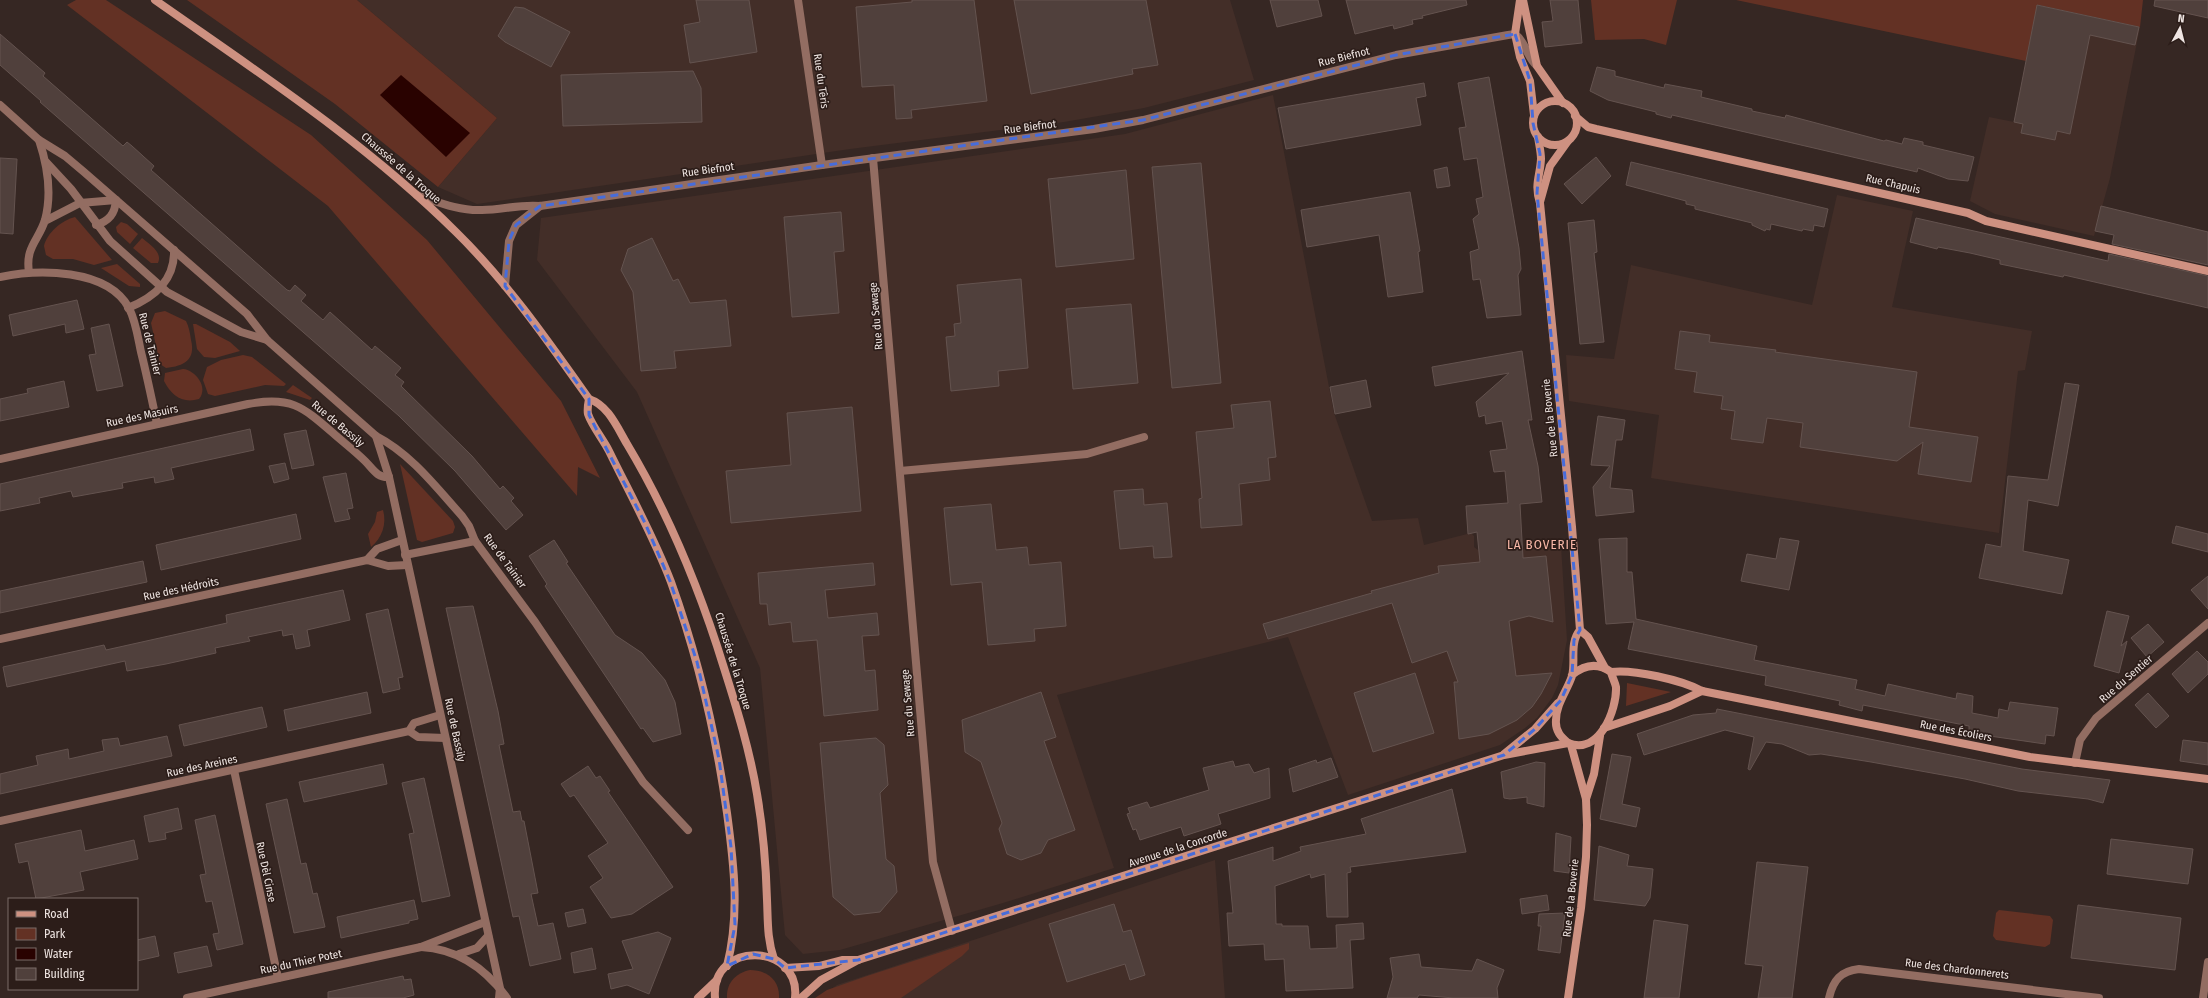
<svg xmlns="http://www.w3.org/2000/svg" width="2208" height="998" viewBox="0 0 2208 998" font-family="'Fira Sans Condensed',sans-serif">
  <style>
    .built { fill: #432e28 }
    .green { fill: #633124 }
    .water { fill: #290200 }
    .building { fill: #50403c; stroke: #64534f }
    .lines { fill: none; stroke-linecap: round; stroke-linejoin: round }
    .street { stroke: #936d62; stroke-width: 8 }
    .secondary { stroke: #ce9181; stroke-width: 8 }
    .marked { fill: none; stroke: #476cda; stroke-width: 3; stroke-dasharray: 8 5; stroke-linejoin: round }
    .labels { text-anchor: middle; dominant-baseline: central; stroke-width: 3.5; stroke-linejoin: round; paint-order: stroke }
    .street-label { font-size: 11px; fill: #efe5e2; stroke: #2c1d19 }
    .quarter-label { font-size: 13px; letter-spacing: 1px; fill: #f9b8a7; stroke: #2c1d19 }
  </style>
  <rect width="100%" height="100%" fill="#362723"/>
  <g class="built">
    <polygon points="357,0 1230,0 1254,80 1144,108 1064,122 850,149 477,204 438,187 497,118"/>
    <polygon points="2037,5 2140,27 2110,178 2094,236 1995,214 1970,201 1989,117 2014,122"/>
    <polygon points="1273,95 1334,413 1372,521 1418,518 1424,545 1471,533 1474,536 1474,547 1478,550 1501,551 1561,546 1567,640 1558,685 1552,698 1537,718 1525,728 1500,745 1348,795 1288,637 1057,695 1114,868 1003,903 840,950 803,954 785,935 760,668 637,392 537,260 541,218 1125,134"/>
    <polygon points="1837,195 1913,211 1892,307 2032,331 2025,370 2018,371 1999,533 1651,478 1659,415 1569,401 1566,355 1614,359 1631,265 1812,305"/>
    <polygon points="1215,860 1225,998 819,998 837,985"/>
  </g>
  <g class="green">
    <polygon points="76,0 106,0 311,135 427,240 561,401 600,478 578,467 577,496 328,206 67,5"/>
    <polygon points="187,0 357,0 497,118 438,187 335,104"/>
    <polygon points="1591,0 1677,0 1666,45 1644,39 1595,40"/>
    <polygon points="1736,0 2143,0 2140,27 2038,5 2026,61"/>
    <path d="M75 217 112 260 94 265 73 259H53L46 255 44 246C47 233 62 220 75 217Z"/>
    <polygon points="121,222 127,224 138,234 130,244 117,232 116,227"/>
    <path d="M142 238C149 244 163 252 158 263H151L133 248Z"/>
    <polygon points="117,264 140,284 140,287 129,286 101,268"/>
    <path d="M165 311 186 321C189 327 190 333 191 340 196 360 184 366 166 368L160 364 151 323 155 313Z"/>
    <polygon points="193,324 196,324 230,342 240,351 215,358 204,357 197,349"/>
    <polygon points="243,355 252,357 286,384 284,386 265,385 215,396 208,394 203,380 207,367 221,360"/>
    <path d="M183 369C195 370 209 387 199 399 182 404 171 395 164 381L165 373Z"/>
    <polygon points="293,385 312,398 310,400 286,392"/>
    <polygon points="400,464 453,521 455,527 453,533 422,542 417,540"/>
    <path d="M383 510C387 524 382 538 371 547L368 534 375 522 377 512Z"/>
    <polygon points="1627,683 1671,692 1626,706"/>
    <polygon points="1999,910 2050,916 2053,920 2050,944 2045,947 1996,940 1993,936 1996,913"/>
    <polygon points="969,943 969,949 962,956 901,998 815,998 827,990 867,976"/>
    <path d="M750 970C767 970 780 980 779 998H727C726 983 736 973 750 970Z"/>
  </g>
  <polygon class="water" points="401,75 470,133 446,157 380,95"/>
  <g class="building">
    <polygon points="696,0 749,0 757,52 690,63 684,25 700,22"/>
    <polygon points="912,0 974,0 987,101 911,110 912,118 896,119 894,85 862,87 856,7 912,2"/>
    <polygon points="1014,0 1146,0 1158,65 1132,69 1133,74 1031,94"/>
    <polygon points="1270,0 1318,0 1322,16 1277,27"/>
    <polygon points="1346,0 1466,0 1467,5 1422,16 1423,18 1412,20 1413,24 1394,29 1393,25 1355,34"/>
    <polygon points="1550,0 1578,0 1582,43 1545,47 1542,22 1553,21"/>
    <polygon points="2155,0 2208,0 2208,18 2154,6"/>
    <polygon points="2037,5 2139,27 2135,45 2090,35 2070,134 2057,131 2055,140 2021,133 2023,124 2014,122"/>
    <polygon points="515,7 524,8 570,32 551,67 505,42 498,36"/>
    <polygon points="0,34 45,73 43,76 123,146 127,142 132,146 154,166 151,170 287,290 290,291 295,285 306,295 301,301 323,320 330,312 372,350 375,346 401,368 395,375 404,382 401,386 472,456 500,489 503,486 514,498 511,501 523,515 506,530 455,471 399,416 40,102 41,101 0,65"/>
    <polygon points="1597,67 1615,71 1615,76 1664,88 1665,84 1702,91 1701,97 1752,109 1752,111 1785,118 1786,115 1884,141 1886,140 1902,144 1904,138 1923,142 1923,145 1974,157 1968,181 1948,179 1918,168 1917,172 1672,115 1671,118 1656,114 1656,112 1608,100 1590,91"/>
    <polygon points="693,71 701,88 702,122 563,126 561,75"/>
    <polygon points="1489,77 1519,248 1521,269 1518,275 1521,315 1487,318 1480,279 1473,280 1470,252 1479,249 1473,219 1479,214 1476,199 1483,197 1477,158 1464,160 1459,128 1466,127 1458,83"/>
    <polygon points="1424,83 1426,96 1416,98 1421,125 1286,149 1278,108"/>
    <polygon points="1596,157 1611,176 1582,204 1564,184"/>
    <polygon points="0,158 17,159 13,234 0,233"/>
    <polygon points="1631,162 1828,209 1824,227 1814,225 1813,231 1803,229 1802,231 1771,224 1770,230 1766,229 1765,231 1752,225 1752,223 1695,209 1695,206 1686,204 1686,201 1626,185"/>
    <polygon points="1201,163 1221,383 1172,388 1152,167"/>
    <polygon points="1447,167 1450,186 1437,188 1434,170"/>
    <polygon points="1126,170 1134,259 1056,267 1048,179"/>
    <polygon points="1410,192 1420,251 1418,252 1423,292 1388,297 1379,235 1307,247 1301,210"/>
    <polygon points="2101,206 2208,232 2208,265 2112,244 2114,235 2095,231"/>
    <polygon points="841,212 844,251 834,252 839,313 792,317 784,217"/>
    <polygon points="1916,218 2108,261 2109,254 2208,276 2208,308 2064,275 2063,277 2000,264 2000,260 1970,253 1938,247 1937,249 1910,242"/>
    <polygon points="1594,220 1597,252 1594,253 1604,342 1580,344 1568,223"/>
    <polygon points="652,238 673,281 678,279 690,303 726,300 731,346 674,351 676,368 641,371 633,292 621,270 628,249"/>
    <polygon points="1021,279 1028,368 998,371 999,386 951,391 946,337 955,336 954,324 961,323 957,285"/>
    <polygon points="77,300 84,329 66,333 65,324 13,336 9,315"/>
    <polygon points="1131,304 1138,383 1073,389 1066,309"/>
    <polygon points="109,324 123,386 97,391 89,355 96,354 91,328"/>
    <polygon points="1680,331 1710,335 1709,342 1776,350 1775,352 1917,372 1909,427 1978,437 1971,482 1918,474 1923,442 1897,461 1800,447 1803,423 1767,418 1763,443 1731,439 1735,411 1721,409 1723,396 1694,392 1697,372 1675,369"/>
    <polygon points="1522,351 1532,420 1528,420 1538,466 1542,502 1520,504 1523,558 1546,556 1553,622 1529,616 1509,621 1516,676 1552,673 1541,694 1532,707 1517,720 1489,734 1459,739 1454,682 1458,682 1447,651 1412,663 1392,603 1268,639 1263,624 1372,593 1371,591 1439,573 1438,566 1480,562 1477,532 1468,534 1466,506 1508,503 1505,471 1494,472 1490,451 1507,449 1502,421 1486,424 1485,415 1479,417 1476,402 1509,373 1435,386 1432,367"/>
    <polygon points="1366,380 1371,407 1335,414 1330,387"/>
    <polygon points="64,381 69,407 0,421 0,399 28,393 27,389"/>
    <polygon points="2065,383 2079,385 2058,506 2028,500 2023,551 2069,560 2062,594 1979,578 1986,544 2001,547 2008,476 2048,480"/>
    <polygon points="1270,401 1276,457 1268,458 1270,480 1239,484 1242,525 1201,528 1199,499 1202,498 1196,432 1234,428 1231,405"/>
    <polygon points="852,407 861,511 731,523 726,471 791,465 787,413"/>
    <polygon points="1598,416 1625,420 1622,440 1616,440 1610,488 1632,490 1634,512 1596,516 1593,487 1610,466 1591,465"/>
    <polygon points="250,429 254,450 171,468 174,479 155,483 154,477 122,483 123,488 73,497 71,491 39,498 40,503 0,511 0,484"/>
    <polygon points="306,430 314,465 292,469 284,434"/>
    <polygon points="285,463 289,479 274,483 269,466"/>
    <polygon points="346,473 353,508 347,509 350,519 335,522 323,477"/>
    <polygon points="1143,489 1144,505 1167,503 1172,557 1154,558 1153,546 1120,549 1114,491"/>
    <polygon points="991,504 996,550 1027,547 1029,565 1061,562 1066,626 1034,629 1035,641 988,645 982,582 951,585 944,508"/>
    <polygon points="296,514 301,539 161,570 156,545"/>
    <polygon points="2176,526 2208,534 2208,552 2172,543"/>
    <polygon points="1627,538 1627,572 1632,572 1636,619 1757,646 1754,660 1857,680 1855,689 1885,696 1888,684 1956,699 1957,693 1973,696 1972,713 1998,718 1999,709 2008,711 2010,702 2058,708 2054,736 2046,735 2045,744 1969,733 1969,726 1863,705 1862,711 1839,705 1840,701 1765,685 1766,676 1628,649 1634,622 1606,624 1599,539"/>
    <polygon points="1780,538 1799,541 1789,590 1741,581 1747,554 1776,559"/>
    <polygon points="554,540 568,562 566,563 615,635 642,653 665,680 675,702 681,734 653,742 643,728 641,729 545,586 547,584 529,556"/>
    <polygon points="143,561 147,582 0,613 0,591"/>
    <polygon points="873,563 875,585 825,590 828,618 877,613 879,635 862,636 865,671 875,670 878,710 824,716 817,640 793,642 791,622 769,625 767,604 760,604 758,573"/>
    <polygon points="2208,576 2208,609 2191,590"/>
    <polygon points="343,590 350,620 307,630 310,646 296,649 293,634 283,636 282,630 248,637 250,641 215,648 216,653 166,664 127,671 125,661 7,687 3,667 104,645 106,650 227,623 226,615"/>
    <polygon points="473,606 498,711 504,744 499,745 513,812 520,811 522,821 524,821 538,893 531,894 538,926 553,923 561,959 530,966 519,916 513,917 446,608"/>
    <polygon points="388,609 403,677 398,678 400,689 383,693 366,614"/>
    <polygon points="2107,611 2129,616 2121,646 2127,641 2119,673 2094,666"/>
    <polygon points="2148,624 2164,642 2147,657 2131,638"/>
    <polygon points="2197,651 2208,662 2208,674 2188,693 2172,674"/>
    <polygon points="1415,673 1434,733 1373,752 1354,693"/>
    <polygon points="367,692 371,713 288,731 284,710"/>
    <polygon points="1041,692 1056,737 1044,741 1075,830 1048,840 1041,853 1021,860 1007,854 999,829 1002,823 981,762 965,752 962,720"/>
    <polygon points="2148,693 2169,716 2156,728 2135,705"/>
    <polygon points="262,707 267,727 184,746 179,725"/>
    <polygon points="1717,709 2022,769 2110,780 2103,803 2088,799 2018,791 1965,779 1871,762 1821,754 1809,755 1782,744 1766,742 1750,770 1748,769 1754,737 1725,730 1644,755 1637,734 1693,715 1716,713"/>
    <polygon points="167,736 172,756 0,794 0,774 38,765 36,756 68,749 69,759 104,751 102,740 118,738 120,746"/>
    <polygon points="876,738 884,745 888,785 880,793 886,859 894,866 897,892 880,912 854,915 833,897 820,743"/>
    <polygon points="2183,740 2208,743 2208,765 2180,761"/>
    <polygon points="1612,754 1631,757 1622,804 1640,808 1636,827 1600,819"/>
    <polygon points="1331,758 1338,777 1293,792 1289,769 1316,760 1317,763"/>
    <polygon points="1233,761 1235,767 1249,764 1254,773 1269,768 1270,798 1218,814 1221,824 1184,836 1181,827 1140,840 1136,829 1133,830 1127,814 1130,813 1128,808 1147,802 1150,808 1209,790 1203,768"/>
    <polygon points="1536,762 1545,763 1544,807 1527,803 1527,797 1510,799 1504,798 1501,772"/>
    <polygon points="383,764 387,784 304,802 299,782"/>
    <polygon points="588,766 596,778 600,776 610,791 608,792 673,887 632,914 611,918 590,887 603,878 588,856 608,843 574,795 570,797 561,784"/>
    <polygon points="424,778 450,896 422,902 409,834 414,833 402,783"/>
    <polygon points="1452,789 1466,852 1350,867 1351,872 1347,873 1348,917 1327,917 1325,874 1311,878 1310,874 1275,886 1276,924 1282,924 1282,926 1308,926 1310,949 1337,948 1336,925 1363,923 1364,939 1350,940 1353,988 1286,991 1284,959 1265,960 1264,944 1229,946 1227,913 1233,913 1228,861 1273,847 1273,861 1301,851 1300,847 1366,834 1361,819"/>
    <polygon points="287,799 301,864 306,863 313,894 317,893 325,927 294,933 266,804"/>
    <polygon points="178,808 182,829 165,833 166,839 149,842 144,816"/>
    <polygon points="215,815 243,944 217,950 213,934 219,933 212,901 206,902 200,875 206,874 195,820"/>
    <polygon points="81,830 85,851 134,840 138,859 80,872 84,890 36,899 28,861 19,863 15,844"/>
    <polygon points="1556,833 1571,837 1569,873 1554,871"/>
    <polygon points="2111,839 2193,849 2188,884 2107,874"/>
    <polygon points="1599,846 1629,855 1627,866 1653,869 1650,898 1645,906 1594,900"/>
    <polygon points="1757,862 1808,867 1792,998 1758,998 1763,966 1745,964"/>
    <polygon points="1547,895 1549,910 1522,914 1520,899"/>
    <polygon points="414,900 418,919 409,921 409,923 341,938 337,917"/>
    <polygon points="1114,904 1123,932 1131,930 1145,975 1130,980 1125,964 1067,982 1049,924"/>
    <polygon points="2078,905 2181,918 2175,970 2071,958"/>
    <polygon points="583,909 586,923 568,927 565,913"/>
    <polygon points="1565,913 1560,953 1538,950 1541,926 1538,926 1539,914"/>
    <polygon points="1654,920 1688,925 1679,998 1644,998"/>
    <polygon points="658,932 671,938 649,994 627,985 611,989 608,974 633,969 622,941"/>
    <polygon points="155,936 159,956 137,961 137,940"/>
    <polygon points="207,946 212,966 178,973 174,953"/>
    <polygon points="592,948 596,969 574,973 571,953"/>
    <polygon points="1419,954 1421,967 1472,971 1477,959 1504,970 1497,988 1498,998 1454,998 1419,995 1417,998 1387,998 1393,977 1390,958"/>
    <polygon points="403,976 404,980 411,979 414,995 403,998 328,998 328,992"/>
  </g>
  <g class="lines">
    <g class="street">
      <polyline points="798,0 822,165"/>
      <path d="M0 105 39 140 65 156 84 172 247 314 267 340 376 436C411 454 436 487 462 516L469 526 475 541 535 622 643 782 688 830"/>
      <polyline points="873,158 933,862 952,931"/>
      <polyline points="46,162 71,189 110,241 167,292 241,332 267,340"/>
      <path d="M417 195C438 202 459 211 482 210 502 210 520 204 540 206L822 165 1094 129 1143 120 1396 55 1508 35 1515 34C1527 43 1526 57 1537 66"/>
      <path d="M45 221 80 203 116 200C115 214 109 221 96 225"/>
      <path d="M29 272C25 247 39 240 45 220 52 194 47 164 39 140"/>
      <path d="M0 277C38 269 107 268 129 308 136 322 138 338 141 352 147 376 152 400 157 424"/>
      <polyline points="505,286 509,241 516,225 540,206"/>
      <path d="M128 308C155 297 175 280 174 250"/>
      <polyline points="376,436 389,477 500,988 499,998"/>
      <path d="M0 459 248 404C290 396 302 406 333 433 343 442 355 451 365 461 373 469 377 478 389 477"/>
      <polyline points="900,471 1087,454 1144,437"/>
      <polyline points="405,555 475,541"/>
      <polyline points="367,560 377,549 402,540"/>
      <polyline points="0,639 367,560 388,566 407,565"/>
      <polyline points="409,731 418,737 445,738"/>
      <polyline points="2075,763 2080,740 2096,718 2208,623"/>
      <polyline points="234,770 278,978"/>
      <polyline points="0,821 409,731 414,723 440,715"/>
      <path d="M421 947C458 949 486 969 507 998"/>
      <polyline points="459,954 477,948 488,936"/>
      <polyline points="187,998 421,947 485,922"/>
      <path d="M1829 998C1833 980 1841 971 1859 969L2099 998"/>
      <polyline points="2203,998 2208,962"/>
    </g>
    <g class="secondary">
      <path d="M155 0C259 73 365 142 456 232 507 282 548 341 589 399 608 405 617 427 627 444 669 514 700 590 724 668 737 709 750 751 757 794 763 829 766 865 767 900 768 921 767 939 774 959"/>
      <polyline points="1520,0 1515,34 1520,57 1530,81 1534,115"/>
      <polyline points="1523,0 1537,66 1563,103"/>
      <circle cx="1555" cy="123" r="22"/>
      <polyline points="1575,116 1588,127 1596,129 1968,213 1986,221 2208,271"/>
      <path d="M1538 137C1539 144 1541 152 1541 159 1540 177 1534 184 1540 203L1572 527 1580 630C1569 643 1576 661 1572 676 1567 691 1556 704 1556 720 1555 731 1561 737 1568 743 1599 756 1617 710 1616 687 1615 682 1612 677 1611 672 1597 662 1584 665 1572 675"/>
      <polyline points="1540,202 1550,166 1568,141"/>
      <path d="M589 399C588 404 587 409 588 414 592 426 603 439 609 451 630 494 654 537 671 582 698 657 716 734 727 813 734 865 740 914 727 966"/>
      <polyline points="1580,630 1588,637 1605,668"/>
      <path d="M1611 672C1633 669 1682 680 1702 691L2030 757 2208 779"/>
      <polyline points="1604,728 1670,706 1702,691"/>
      <polyline points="1504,754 1535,729 1558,703"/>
      <polyline points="1586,799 1594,774 1600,736"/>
      <polyline points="785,968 819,966 842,960 858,960"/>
      <polyline points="698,998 717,980"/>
      <path d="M715 998C710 940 801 942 795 998"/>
      <polyline points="801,998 821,980 858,960 1504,755 1568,743"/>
      <polyline points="1568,998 1581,908 1586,857 1587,825 1586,799 1571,745"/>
    </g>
  </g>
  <path class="marked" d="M1515 34 1530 81 1533 123 1540 154 1537 193 1580 630 1574 640 1572 675 1561 700 1535 729 1504 755 858 960 785 968 774 959 753 954 727 966 735 925 731 847 719 759 697 662 670 581 645 523 589 415V399L505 286 509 241 516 225 540 206 1143 120 1396 55Z"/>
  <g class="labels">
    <g class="street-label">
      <text transform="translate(1344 57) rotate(-14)">Rue Biefnot</text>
      <text transform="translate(821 81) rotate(82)">Rue du Têris</text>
      <text transform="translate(1030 127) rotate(-7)">Rue Biefnot</text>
      <text transform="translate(401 168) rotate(41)">Chaussée de la Troque</text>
      <text transform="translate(708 170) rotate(-8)">Rue Biefnot</text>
      <text transform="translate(1893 184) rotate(13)">Rue Chapuis</text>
      <text transform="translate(876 316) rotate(-95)">Rue du Sewage</text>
      <text transform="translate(150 344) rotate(76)">Rue de Tainier</text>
      <text transform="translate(142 416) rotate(-12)">Rue des Masuirs</text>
      <text transform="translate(1550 418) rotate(-96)">Rue de la Boverie</text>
      <text transform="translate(338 424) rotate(40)">Rue de Bassily</text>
      <text transform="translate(505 561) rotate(54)">Rue de Tainier</text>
      <text transform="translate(181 589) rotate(-12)">Rue des Hédroits</text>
      <text transform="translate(733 661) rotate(73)">Chaussée de la Troque</text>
      <text transform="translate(2126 679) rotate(-41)">Rue du Sentier</text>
      <text transform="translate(908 703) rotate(-95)">Rue du Sewage</text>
      <text transform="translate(455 730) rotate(78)">Rue de Bassily</text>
      <text transform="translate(1956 731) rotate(11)">Rue des Écoliers</text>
      <text transform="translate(202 766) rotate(-12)">Rue des Areines</text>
      <text transform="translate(1178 848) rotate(-18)">Avenue de la Concorde</text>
      <text transform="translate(266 872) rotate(78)">Rue Dèl Cinse</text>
      <text transform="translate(1571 898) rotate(-84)">Rue de la Boverie</text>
      <text transform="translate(301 962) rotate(-12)">Rue du Thier Potet</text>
      <text transform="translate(1957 969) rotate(7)">Rue des Chardonnerets</text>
    </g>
    <g class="quarter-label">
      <text x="1542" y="544">LA BOVERIE</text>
    </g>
  </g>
  <rect x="8" y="898" width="130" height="92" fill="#2c1d19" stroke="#7a6d69"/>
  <rect x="16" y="911" width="20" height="6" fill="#ce9181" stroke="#7a6d69"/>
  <text x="44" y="918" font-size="12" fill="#efe5e2">Road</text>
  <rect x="16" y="928" width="20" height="12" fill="#633124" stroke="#7a6d69"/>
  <text x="44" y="938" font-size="12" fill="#efe5e2">Park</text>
  <rect x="16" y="948" width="20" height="12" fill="#290200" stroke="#7a6d69"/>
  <text x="44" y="958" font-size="12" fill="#efe5e2">Water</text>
  <rect x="16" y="968" width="20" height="12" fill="#50403c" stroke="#7a6d69"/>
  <text x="44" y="978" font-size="12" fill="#efe5e2">Building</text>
  <g transform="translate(2180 28) rotate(7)" stroke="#2c1d19" stroke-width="3" paint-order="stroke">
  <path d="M0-3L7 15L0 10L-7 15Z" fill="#efe5e2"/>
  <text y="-6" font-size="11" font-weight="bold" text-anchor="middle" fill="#efe5e2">N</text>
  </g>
</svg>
